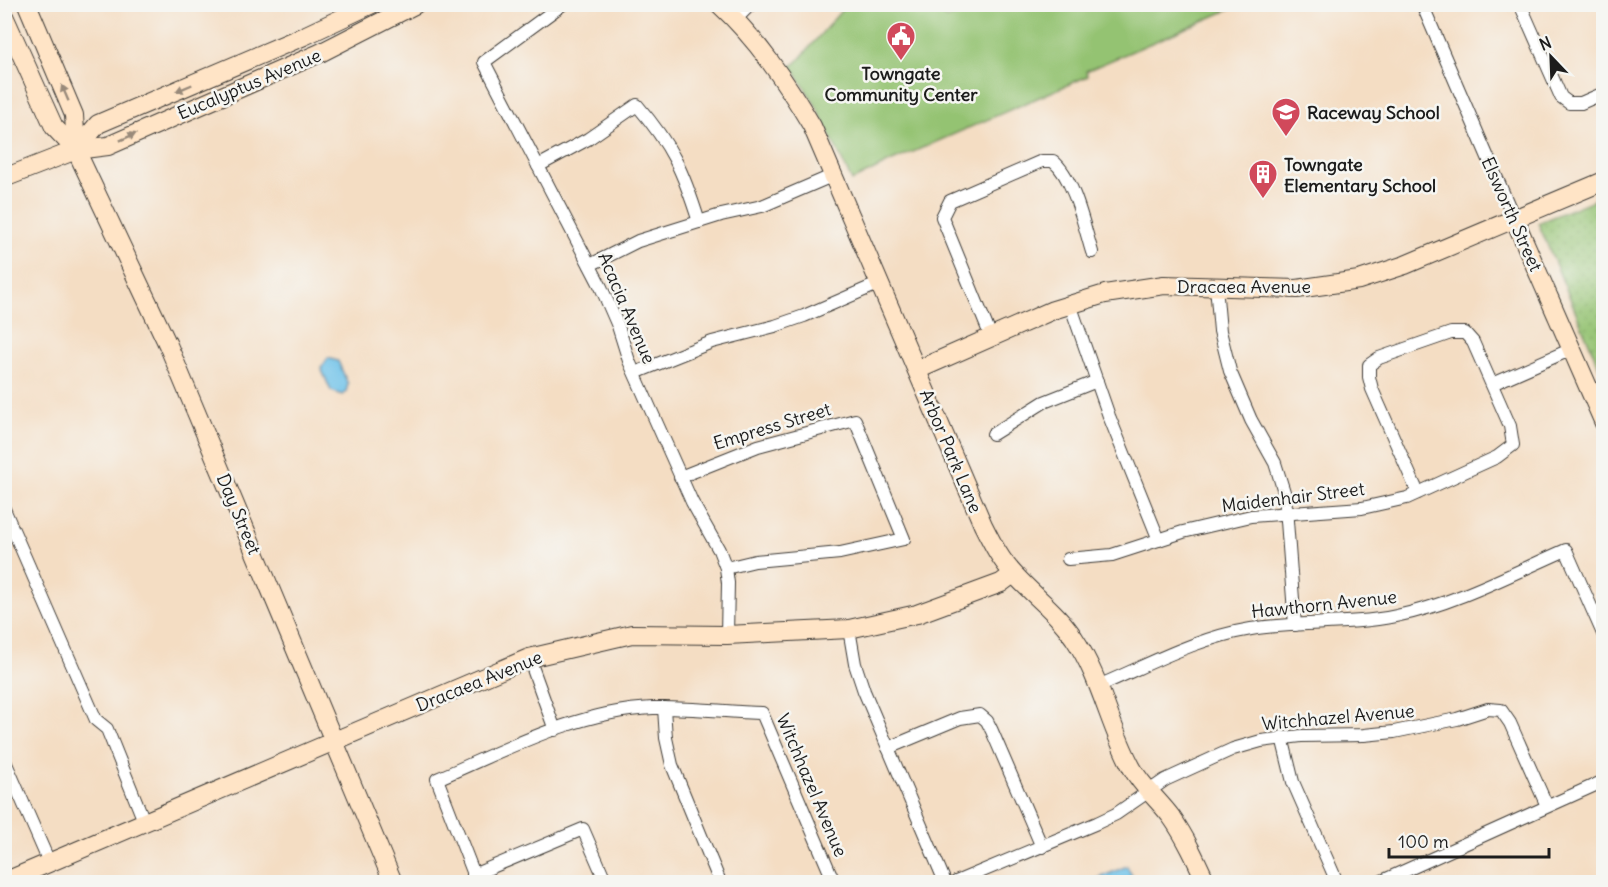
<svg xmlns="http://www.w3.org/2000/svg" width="1608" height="887" viewBox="0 0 1608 887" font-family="Delius,sans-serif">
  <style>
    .grass { fill: url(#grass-dots); stroke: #587047; stroke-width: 1.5 }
    .green { fill: #94c372; stroke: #587047; stroke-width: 1.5 }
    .water { fill: #6cc1e9; stroke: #446e82; stroke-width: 1.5 }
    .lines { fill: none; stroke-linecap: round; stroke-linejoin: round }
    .street-casing { stroke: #3c3935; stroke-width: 14 }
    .secondary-casing { stroke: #3c3935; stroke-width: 20 }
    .street { stroke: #fff; stroke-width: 12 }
    .secondary { stroke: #ffe4c6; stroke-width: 18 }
    .oneway { fill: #998a7a }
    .labels { text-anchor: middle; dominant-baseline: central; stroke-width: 5; stroke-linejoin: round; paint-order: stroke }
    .poi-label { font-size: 18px; font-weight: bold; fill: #1c1c1c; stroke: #f6f6f2; text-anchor: start }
    .street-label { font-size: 18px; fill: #1c1c1c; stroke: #f6f6f2 }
  </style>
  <defs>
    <pattern id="grass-dots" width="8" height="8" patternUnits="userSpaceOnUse" patternTransform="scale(1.5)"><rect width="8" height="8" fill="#94c372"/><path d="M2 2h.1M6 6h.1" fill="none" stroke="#7fa762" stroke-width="1.8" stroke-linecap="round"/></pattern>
  </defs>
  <rect width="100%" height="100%" fill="#f6f6f2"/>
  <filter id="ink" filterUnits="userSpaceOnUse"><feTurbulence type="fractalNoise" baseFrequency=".0167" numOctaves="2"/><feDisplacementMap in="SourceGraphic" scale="12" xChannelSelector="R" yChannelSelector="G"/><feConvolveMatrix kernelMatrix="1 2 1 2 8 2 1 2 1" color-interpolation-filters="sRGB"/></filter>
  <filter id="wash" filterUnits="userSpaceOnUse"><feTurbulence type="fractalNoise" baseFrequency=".008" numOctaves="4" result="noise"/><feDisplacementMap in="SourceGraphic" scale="24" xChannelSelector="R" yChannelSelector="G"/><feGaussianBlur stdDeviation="1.35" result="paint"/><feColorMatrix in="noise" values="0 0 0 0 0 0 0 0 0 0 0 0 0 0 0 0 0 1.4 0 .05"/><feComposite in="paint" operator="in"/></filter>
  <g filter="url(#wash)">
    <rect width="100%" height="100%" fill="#f4ddc3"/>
    <polygon class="grass" points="1603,196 1604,368 1600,369 1538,223"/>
    <polygon class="green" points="846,5 926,5 947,18 983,5 1240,5 1086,71 1088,76 890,162 852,181 815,104 791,66 797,62"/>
    <g class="water">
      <polygon points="328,358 338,361 348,384 346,392 342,395 331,391 321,368"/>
      <polygon points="1127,866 1135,882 1090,882"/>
    </g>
  </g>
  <g filter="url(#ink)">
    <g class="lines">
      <g class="street-casing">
        <g id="street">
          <polyline points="563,4 484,62 601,287 618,326 629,361 692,502 719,550 726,568 728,583 727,635"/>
          <polyline points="1422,4 1514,218"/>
          <polyline points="1520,4 1561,97 1569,103 1581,103 1604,93"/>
          <polyline points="735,20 751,4"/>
          <path d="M538 166 588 139 637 105C672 146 683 171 699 222"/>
          <polyline points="590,265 638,241 721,215 762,206 834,175"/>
          <polyline points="1216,286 1220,331 1230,371 1251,420 1275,463 1285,495 1295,625"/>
          <polyline points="1070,304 1109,416 1159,540"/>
          <path d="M991 337 942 217 950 201 1042 161H1053C1074 178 1084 226 1092 252"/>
          <polyline points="635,373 712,342 775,326 804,316 880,283"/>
          <polyline points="1492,384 1572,349"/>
          <polyline points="993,434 1044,402 1097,381"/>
          <polyline points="680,477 758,446 855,420 904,539 840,553 755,561 726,568"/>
          <polyline points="4,509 96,720 107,729 144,821"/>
          <polyline points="1068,559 1112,555 1183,532 1251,516 1362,508 1407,498 1418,493 1497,457 1513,445 1510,426 1473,342 1465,333 1451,333 1379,358 1369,365 1369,377 1372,389 1418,493"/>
          <polyline points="849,629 855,664 864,691 945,882"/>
          <polyline points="529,658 555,730"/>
          <path d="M1098 686C1148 665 1196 638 1251 629 1299 621 1348 626 1396 616 1455 604 1511 574 1566 550L1604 636"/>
          <polyline points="664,708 666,738 672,765 720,882"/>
          <polyline points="1282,737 1293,782 1337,882"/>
          <polyline points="888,748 960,718 980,715 987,721 992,731 1042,847"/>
          <polyline points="4,759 49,862"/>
          <polyline points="473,875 583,829 606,882"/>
          <path d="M477 882 437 779C505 750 577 711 653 708 689 707 726 712 762 713L834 882"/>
          <polyline points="956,882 1097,823 1116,814 1165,780 1233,749 1261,741 1301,736 1364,735 1394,732 1457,719 1488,709 1501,710 1510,723 1547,806"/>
          <polyline points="1380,882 1604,781"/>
        </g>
      </g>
      <g class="secondary-casing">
        <g id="secondary">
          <polyline points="27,4 74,115 76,150"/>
          <path d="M719 4C757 39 786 82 812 126L983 525C992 543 1001 561 1015 575 1035 597 1058 613 1074 638 1101 678 1109 726 1132 768 1142 787 1159 800 1172 818 1186 838 1196 860 1206 882"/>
          <polyline points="4,16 54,127 76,150 168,345 393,882"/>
          <polyline points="76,150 98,124 304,36 372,4"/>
          <polyline points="4,178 76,150 108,146 320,53 416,4"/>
          <polyline points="1514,218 1604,423"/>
          <polyline points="917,370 1053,310 1105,294 1164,285 1297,289 1359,280 1405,265 1604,181"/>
          <polyline points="4,882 529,658 632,634 727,635 849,629 917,614 1001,583 1013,574"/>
        </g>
      </g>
      <use href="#street" class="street"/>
      <use href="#secondary" class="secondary"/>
    </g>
    <defs><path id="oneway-solid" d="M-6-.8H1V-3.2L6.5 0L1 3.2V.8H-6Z" transform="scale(1.5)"/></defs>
    <g class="oneway">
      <use href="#oneway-solid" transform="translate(184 88) rotate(157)"/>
      <use href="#oneway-solid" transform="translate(65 93) rotate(-113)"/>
      <use href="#oneway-solid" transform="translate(128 137) rotate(-24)"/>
    </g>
  </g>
  <defs>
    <g id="civic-pin" transform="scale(1.5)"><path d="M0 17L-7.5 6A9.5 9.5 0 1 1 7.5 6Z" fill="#d1495b" stroke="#f6f6f2"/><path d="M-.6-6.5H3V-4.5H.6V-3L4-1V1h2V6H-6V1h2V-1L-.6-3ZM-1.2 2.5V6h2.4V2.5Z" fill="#fff"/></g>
    <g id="school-pin" transform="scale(1.5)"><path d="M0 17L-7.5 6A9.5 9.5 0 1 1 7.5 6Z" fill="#d1495b" stroke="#f6f6f2"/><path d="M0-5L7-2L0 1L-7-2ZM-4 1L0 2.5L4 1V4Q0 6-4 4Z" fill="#fff"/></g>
    <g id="building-pin" transform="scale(1.5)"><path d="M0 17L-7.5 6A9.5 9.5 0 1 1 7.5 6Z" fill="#d1495b" stroke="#f6f6f2"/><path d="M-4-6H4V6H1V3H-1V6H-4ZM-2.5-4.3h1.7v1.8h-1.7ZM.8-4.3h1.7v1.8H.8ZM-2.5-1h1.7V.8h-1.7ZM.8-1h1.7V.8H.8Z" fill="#fff"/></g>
  </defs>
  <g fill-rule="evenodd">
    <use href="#civic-pin" x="901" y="36"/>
    <use href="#school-pin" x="1286" y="112"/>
    <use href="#building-pin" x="1263" y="174"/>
  </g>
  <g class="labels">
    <g class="poi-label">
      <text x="901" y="73" text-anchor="middle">Towngate<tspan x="901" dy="21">Community Center</tspan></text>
      <text x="1307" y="112">Raceway School</text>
      <text x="1284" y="164">Towngate<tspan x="1284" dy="21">Elementary School</tspan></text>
    </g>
    <g class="street-label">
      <text transform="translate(249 84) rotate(-23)">Eucalyptus Avenue</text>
      <text transform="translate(1512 214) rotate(66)">Elsworth Street</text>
      <text x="1244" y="286">Dracaea Avenue</text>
      <text transform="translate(627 308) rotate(67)">Acacia Avenue</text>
      <text transform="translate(772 426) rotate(-17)">Empress Street</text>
      <text transform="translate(951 451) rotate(67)">Arbor Park Lane</text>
      <text transform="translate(1293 497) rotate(-7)">Maidenhair Street</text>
      <text transform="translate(239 514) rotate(67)">Day Street</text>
      <text transform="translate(1324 604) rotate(-6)">Hawthorn Avenue</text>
      <text transform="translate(479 681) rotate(-22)">Dracaea Avenue</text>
      <text transform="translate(1338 717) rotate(-5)">Witchhazel Avenue</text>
      <text transform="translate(812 785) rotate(67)">Witchhazel Avenue</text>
    </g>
  </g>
  <rect width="1608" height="887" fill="none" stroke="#f6f6f2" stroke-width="24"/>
  <g transform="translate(1551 57) rotate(337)" stroke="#f6f6f2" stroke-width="4.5" paint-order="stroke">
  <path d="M0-4.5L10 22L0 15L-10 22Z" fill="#1c1c1c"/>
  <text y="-9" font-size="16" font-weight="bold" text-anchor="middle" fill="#1c1c1c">N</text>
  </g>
  <path d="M1389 848v9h160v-9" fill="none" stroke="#1c1c1c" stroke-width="3"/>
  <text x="1398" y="848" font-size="18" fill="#1c1c1c" stroke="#f6f6f2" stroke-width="4.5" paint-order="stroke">100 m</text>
</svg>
